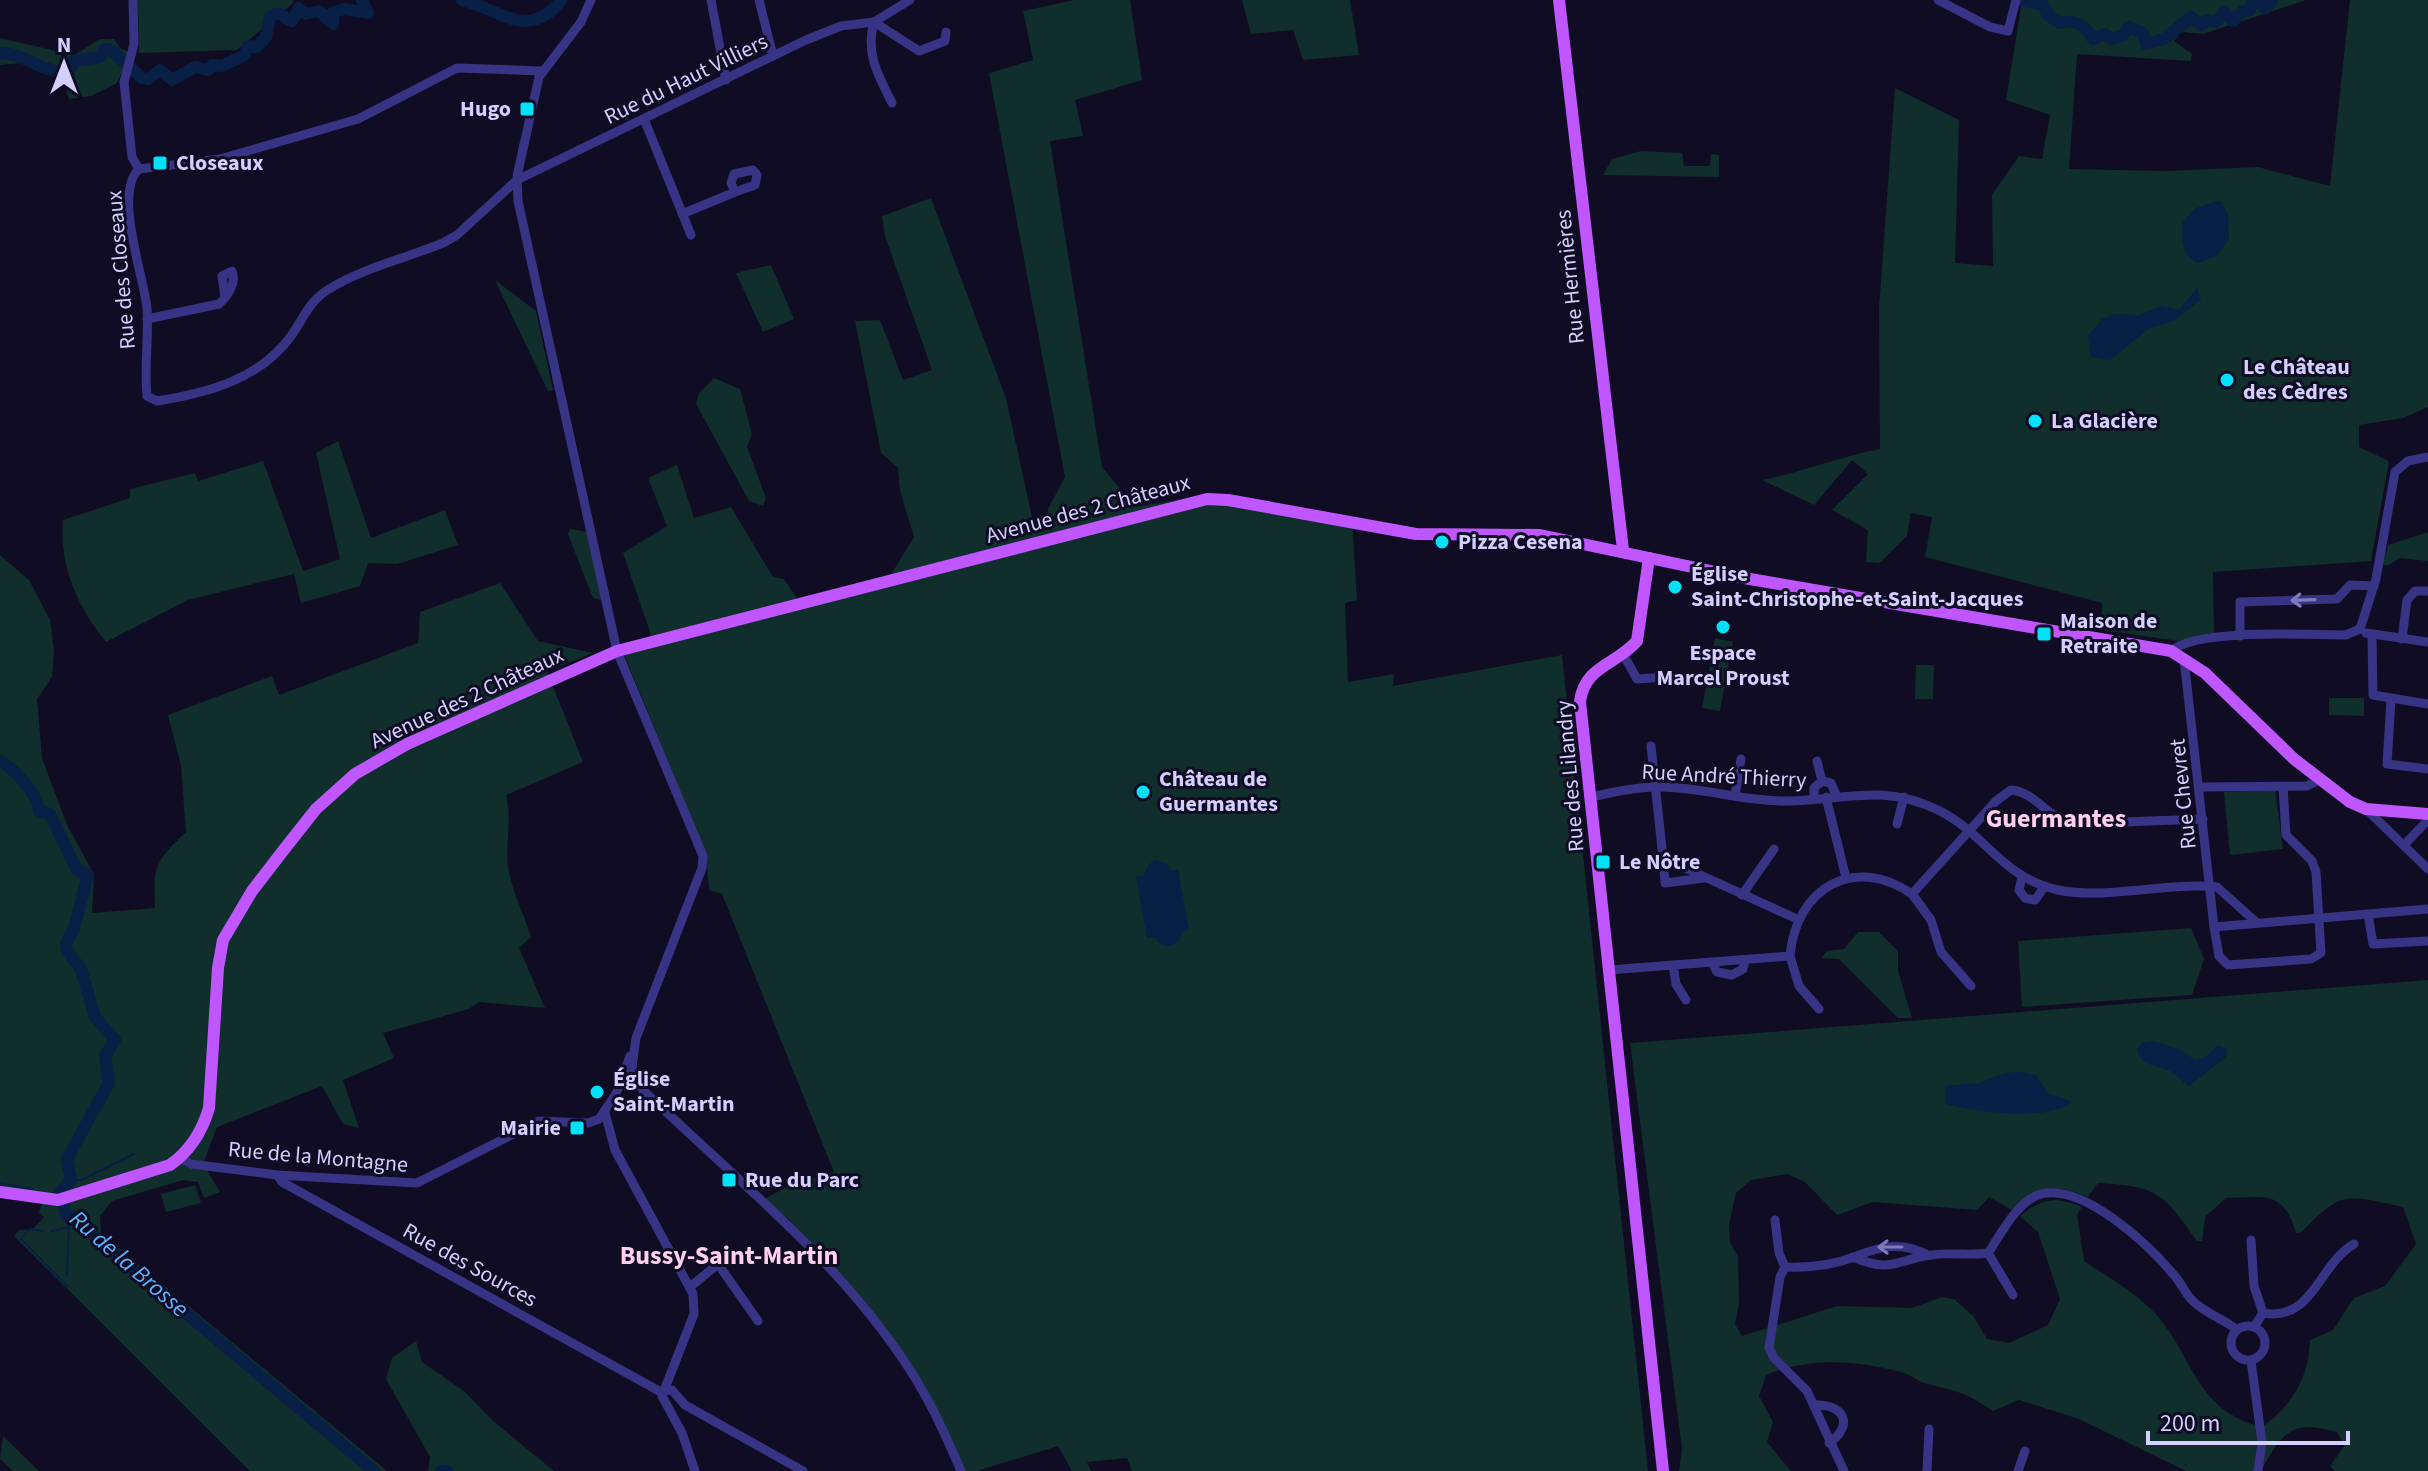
<svg xmlns="http://www.w3.org/2000/svg" width="2428" height="1471" viewBox="0 0 2428 1471" font-family="'Source Sans 3',sans-serif">
  <style>
    .green { fill: #0f2e2c; fill-rule: evenodd }
    .water { fill: #081f46 }
    .lines { fill: none; stroke-linecap: round; stroke-linejoin: round }
    .stream { stroke: #081f46; stroke-width: 2 }
    .river { stroke: #081f46; stroke-width: 12 }
    .minor { stroke: #373485; stroke-width: 9 }
    .major { stroke: #bf56ff; stroke-width: 12 }
    .oneway { stroke: #7e7abc }
    .poi-dot { fill: #00e1fa; stroke: #100c23; stroke-width: 3 }
    .labels { text-anchor: middle; dominant-baseline: central; stroke-width: 6; stroke-linejoin: round; paint-order: stroke }
    .street-label { font-size: 22px; fill: #d4cfff; stroke: #100c23 }
    .poi-label { font-size: 22px; font-weight: bold; fill: #d4cfff; stroke: #100c23; text-anchor: start }
    .water-label { font-size: 24px; font-style: italic; fill: #5db4ff; stroke: #100c23 }
    .quarter-label { font-size: 26px; font-weight: bold; fill: #ffd1ee; stroke: #100c23 }
  </style>
  <rect width="100%" height="100%" fill="#100c23"/>
  <g class="green">
    <polygon points="138,0 293,0 294,2 237,50 139,53"/>
    <polygon points="1074,0 1130,0 1142,80 1075,100 1083,136 1050,141 1102,467 1135,507 1199,496 1352,518 1357,600 1345,603 1348,682 1394,674 1393,686 1562,655 1648,1471 1132,1471 1127,1458 1087,1462 1091,1471 1072,1471 1058,1446 977,1471 965,1471 924,1384 789,1219 764,1199 799,1181 834,1172 722,894 709,890 706,854 625,656 651,635 623,553 667,526 648,478 677,465 694,518 731,507 773,577 784,579 798,600 890,576 914,537 900,491 898,468 881,453 855,321 880,320 903,380 932,370 885,236 882,216 931,198 1006,398 1035,531 1048,528 1048,509 1065,477 989,73 1033,60 1023,11"/>
    <polygon points="1242,0 1350,0 1359,55 1303,60 1293,30 1251,34"/>
    <path d="M2022 0H2306L2203 34 2181 32 2174 41 2192 54 2191 61 2077 54 2069 169 2166 171 2258 167 2330 186 2350 0H2428V407L2403 418 2359 425V447L2389 461 2371 561 2213 572 2214 633 2179 641 2102 630V603L1925 557 1932 517 1911 513 1907 536 1880 563 1866 562 1868 530 1832 510 1868 474 1852 460 1814 505 1762 480C1802 472 1839 457 1880 449L1879 308 1895 88 1959 120 1955 263 1993 266 1992 195 2019 156 2042 159 2050 115 2006 100Z"/>
    <polygon points="0,38 74,55 100,39 114,39 120,48 131,53 117,83 91,96 69,99 63,80 22,63 0,65"/>
    <polygon points="1641,151 1682,153 1684,166 1710,166 1711,154 1719,155 1719,177 1603,175 1612,159"/>
    <polygon points="771,265 794,319 763,332 736,273"/>
    <polygon points="495,280 536,311 553,390 548,391"/>
    <polygon points="714,378 740,389 752,434 747,447 766,498 763,506 749,501 696,404 699,393"/>
    <path d="M338 441 371 538 445 510 458 545 397 564 368 563 360 586 301 603 294 574 188 600 106 642C78 607 59 567 63 520L130 498V489L195 473 198 481 263 461 303 571 340 559 316 453Z"/>
    <path d="M570 529 588 532C601 556 608 574 601 600L593 598 568 534Z"/>
    <polygon points="2428,532 2428,561 2400,558 2387,566 2383,564 2388,545"/>
    <path d="M0 555 29 580 50 620 54 650 52 677 37 699 42 758 67 825 94 874 92 913 155 908C153 865 156 861 186 832L181 766 168 715 272 676 279 695 418 643 420 612 500 583 538 641 593 653 547 671 583 762 506 795C513 822 503 850 510 877 515 897 525 917 531 937L519 948 545 1008 479 1002 469 1009 383 1033 394 1058 343 1080 359 1128 343 1124 322 1086 217 1127 203 1164 220 1192 204 1198 198 1182 183 1180 112 1201 100 1216 101 1233 387 1471H250L14 1236 19 1230 33 1229 44 1217 39 1212 42 1204 47 1203 0 1188Z"/>
    <polygon points="1715,638 1733,642 1720,711 1702,708"/>
    <polygon points="1916,665 1934,665 1933,699 1915,699"/>
    <polygon points="2329,698 2364,698 2364,716 2329,715"/>
    <polygon points="2275,790 2283,849 2230,855 2224,792"/>
    <polygon points="2191,928 2204,959 2192,995 2022,1007 2018,941"/>
    <polygon points="1858,932 1879,932 1898,951 1898,971 1912,1018 1898,1018 1839,959 1821,958 1827,951 1844,949"/>
    <path d="M2428 980V1471H2335L2330 1466 2345 1445 2337 1432C2291 1419 2283 1432 2261 1471H2186L2079 1419 2019 1400 1993 1411C1962 1390 1957 1392 1924 1383 1916 1380 1909 1374 1901 1372 1855 1360 1810 1357 1766 1375L1759 1396 1773 1422 1767 1442 1791 1471H1679L1682 1449 1630 1043ZM1787 1174 1805 1182 1837 1215 1873 1202 1977 1210 1989 1197 2012 1210C2033 1184 2059 1184 2088 1197L2098 1183C2158 1186 2164 1194 2197 1241H2202L2205 1217 2226 1198C2266 1197 2283 1190 2296 1233L2302 1232C2344 1188 2346 1196 2403 1207L2416 1244 2385 1286 2354 1298 2333 1330 2310 1340C2309 1377 2292 1406 2262 1427 2196 1410 2195 1361 2159 1318 2140 1295 2108 1277 2084 1261L2077 1215 2082 1207C2055 1196 2043 1198 2020 1216L2038 1232 2060 1299 2048 1325 2009 1343 1987 1339 1973 1316 1954 1299 1942 1297 1912 1308 1837 1306 1742 1336 1735 1324 1739 1304 1738 1257 1730 1242 1729 1225 1736 1193 1751 1180Z"/>
    <polygon points="195,1185 201,1203 166,1212 161,1194"/>
    <polygon points="416,1341 422,1362 464,1391 492,1420 554,1471 428,1471 430,1457 386,1379 392,1358"/>
    <polygon points="3,1436 39,1471 13,1471 0,1459"/>
  </g>
  <g class="water">
    <path d="M2216 201H2221L2228 215 2229 239 2217 256 2197 263C2181 255 2181 238 2183 222L2194 209Z"/>
    <polygon points="2197,288 2201,299 2174,321 2150,328 2110,360 2091,357 2088,336 2102,319 2116,314 2139,315 2161,306 2179,310"/>
    <polygon points="1155,860 1166,863 1171,871 1178,870 1189,930 1182,932 1179,941 1170,946 1160,944 1155,937 1147,938 1136,877 1144,876 1147,866"/>
    <path d="M2153 1041 2181 1050 2195 1060 2204 1058 2218 1045 2227 1049 2226 1057 2189 1086C2182 1081 2176 1074 2168 1070 2155 1064 2142 1067 2137 1050L2142 1043Z"/>
    <path d="M2020 1072 2036 1075 2048 1093 2072 1102C2049 1122 1975 1112 1946 1104L1945 1086 1979 1083 2005 1073Z"/>
  </g>
  <g class="lines">
    <g class="stream">
      <polyline points="71,1180 81,1180 134,1154"/>
      <polyline points="0,1183 33,1189"/>
      <polyline points="52,1194 60,1192"/>
      <polyline points="43,1231 29,1229 21,1239 68,1287"/>
      <polyline points="51,1231 70,1227"/>
      <polyline points="67,1276 69,1217"/>
    </g>
    <g class="river">
      <path d="M462 0C503 11 528 41 562 0"/>
      <path d="M2022 0 2043 5 2048 15 2060 23C2075 19 2085 25 2093 39L2105 34 2111 39 2122 36 2129 27 2143 33 2146 44 2164 39 2191 17 2201 25 2208 20 2216 22 2224 11 2233 21 2243 11 2250 10 2252 2 2262 3 2265 9 2272 0"/>
      <path d="M0 53C24 53 42 72 59 71L62 76 67 75 74 61 100 57 105 49 111 50 142 78 148 79 160 70 172 80 195 67 208 70 212 65 222 66 245 55 248 46 257 47 266 37 270 17C284 9 281 18 292 21L299 8 305 14 319 11 333 24V12L344 9 368 13 362 0"/>
      <path d="M0 761C15 769 38 795 39 811L50 814 77 870 88 874 74 929 66 943 67 951 81 969 95 1017 115 1040 105 1056 109 1083 67 1159 71 1180 60 1192 66 1215 81 1219 95 1237 374 1471"/>
      <polyline points="441,1471 447,1471"/>
    </g>
    <g class="minor">
      <polyline points="133,0 134,44 124,82 132,157 139,169"/>
      <path d="M591 0 581 22 539 77 517 176 518 201 617 651 703 856 702 868 636 1038 632 1067 642 1089C734 1178 838 1259 908 1367 930 1400 946 1436 961 1471"/>
      <polyline points="711,0 726,80"/>
      <polyline points="759,0 773,56"/>
      <polyline points="1938,0 1990,27 2008,31 2016,0"/>
      <path d="M874 22C865 53 878 75 892 103"/>
      <polyline points="874,22 910,0"/>
      <polyline points="644,119 691,235"/>
      <path d="M139 169C113 193 144 277 147 308 149 337 144 367 147 396L157 401C208 393 260 379 291 336 304 318 309 301 329 289 363 268 406 258 443 243L457 235 517 180 806 40 841 26 874 22 919 51 945 41 946 32"/>
      <polyline points="139,169 220,159 358,119 457,68 542,71"/>
      <polyline points="682,214 735,192 731,183 734,174 753,170 757,175 755,185 735,192"/>
      <path d="M147 319 219 304C228 296 237 282 232 271L222 276 225 297"/>
      <polyline points="2360,629 2376,579 2395,472 2408,461 2428,457"/>
      <polyline points="2366,633 2428,642"/>
      <polyline points="2240,636 2240,602 2337,599 2350,585 2374,586"/>
      <polyline points="2372,636 2373,695 2428,704"/>
      <polyline points="2402,639 2407,600 2415,591 2428,591"/>
      <path d="M2171 651C2197 628 2308 635 2346 635L2360 629"/>
      <polyline points="1623,654 1637,679 1666,677"/>
      <polyline points="2184,659 2214,927 2219,956 2228,965 2311,959 2321,953 2316,872 2312,861 2286,835 2283,787"/>
      <polyline points="2391,700 2387,764 2428,769"/>
      <polyline points="1651,746 1663,858 1797,919"/>
      <polyline points="1817,761 1822,781"/>
      <polyline points="2200,787 2307,786 2319,780"/>
      <polyline points="1735,796 1741,759"/>
      <path d="M1590 797C1611 793 1634 787 1656 787 1700 786 1744 802 1789 801 1845 800 1883 783 1938 810 1985 833 2002 878 2058 890 2109 900 2165 882 2217 887L2256 922"/>
      <polyline points="1826,797 1846,878"/>
      <polyline points="1814,799 1814,788 1822,781 1831,783 1836,795"/>
      <polyline points="2366,809 2428,869"/>
      <polyline points="1897,824 1904,797"/>
      <polyline points="2404,845 2428,820"/>
      <polyline points="1663,858 1665,883 1704,878"/>
      <polyline points="2022,877 2019,890 2025,898 2035,900 2045,886"/>
      <polyline points="1912,894 1931,920 1941,952 1971,986"/>
      <polyline points="1742,895 1774,849"/>
      <polyline points="2368,914 2373,944 2428,941"/>
      <polyline points="2214,927 2428,909"/>
      <polyline points="1790,956 1799,986 1819,1009"/>
      <polyline points="1712,962 1717,972 1732,975 1743,969 1745,960"/>
      <polyline points="1673,965 1676,984 1686,1000"/>
      <path d="M1609 970 1790 956C1796 888 1854 854 1912 894L1996 801 2011 790C2033 791 2048 817 2070 824L2203 819"/>
      <polyline points="605,1113 615,1150 693,1294 694,1314 662,1396 682,1433 695,1471"/>
      <polyline points="181,1158 191,1164 277,1175 417,1183 539,1121 588,1123 599,1119 616,1094 630,1056"/>
      <polyline points="277,1175 282,1182 659,1391 672,1390 685,1405 803,1471"/>
      <polyline points="1775,1220 1779,1253 1785,1267"/>
      <polyline points="2251,1240 2254,1286 2263,1313"/>
      <polyline points="1988,1253 2013,1295"/>
      <path d="M1853 1257C1892 1274 1897 1259 1932 1255 1950 1252 1969 1256 1988 1253 2001 1234 2017 1201 2041 1194 2083 1183 2148 1244 2173 1274 2180 1281 2184 1291 2191 1299 2203 1313 2223 1318 2237 1330"/>
      <polyline points="1785,1267 1780,1277 1769,1348 1774,1358 1807,1391 1844,1471"/>
      <path d="M1785 1267C1808 1268 1833 1265 1854 1257 1881 1246 1901 1241 1928 1255"/>
      <polyline points="690,1287 718,1264 758,1321"/>
      <circle cx="2248" cy="1343" r="17"/>
      <path d="M2254 1327 2263 1313C2313 1322 2318 1265 2354 1244"/>
      <polyline points="2251,1361 2262,1442 2258,1471"/>
      <path d="M1815 1405C1845 1404 1854 1426 1829 1443"/>
      <polyline points="1927,1471 1929,1429"/>
      <polyline points="2018,1471 2025,1451"/>
    </g>
    <g class="major">
      <polyline points="1559,0 1623,550"/>
      <path d="M1649 558 1637 641C1616 665 1584 666 1580 702L1663 1471"/>
      <path d="M0 1192 58 1200 170 1165C190 1151 202 1132 209 1108L218 968 223 940 252 891 286 847 316 809 355 774 407 744 617 651 1207 499 1228 500 1416 534 1540 535 1744 578 2171 651 2205 673 2294 759 2350 802 2366 809 2428 814"/>
    </g>
  </g>
  <defs><path id="oneway-shaft" d="M-6 0H5M1.5-3L5.5 0L1.5 3" fill="none" stroke-width="1.6" stroke-linecap="round" stroke-linejoin="round" transform="scale(2)"/></defs>
  <g class="oneway">
    <use href="#oneway-shaft" transform="translate(2303 600) rotate(178)"/>
    <use href="#oneway-shaft" transform="translate(1890 1247) rotate(-180)"/>
  </g>
  <g class="poi-dot">
    <rect x="519" y="101" width="16" height="16" rx="4"/>
    <rect x="152" y="155" width="16" height="16" rx="4"/>
    <circle cx="2227" cy="380" r="8"/>
    <circle cx="2035" cy="421" r="8"/>
    <circle cx="1442" cy="542" r="8"/>
    <circle cx="1675" cy="587" r="8"/>
    <circle cx="1723" cy="627" r="8"/>
    <rect x="2036" y="626" width="16" height="16" rx="4"/>
    <circle cx="1143" cy="792" r="8"/>
    <rect x="1595" y="854" width="16" height="16" rx="4"/>
    <circle cx="597" cy="1092" r="8"/>
    <rect x="569" y="1120" width="16" height="16" rx="4"/>
    <rect x="721" y="1172" width="16" height="16" rx="4"/>
  </g>
  <g class="labels">
    <g class="street-label">
      <text transform="translate(686 79) rotate(-26)">Rue du Haut Villiers</text>
      <text transform="translate(121 270) rotate(-95)">Rue des Closeaux</text>
      <text transform="translate(1570 277) rotate(-96)">Rue Hermières</text>
      <text transform="translate(1088 509) rotate(-15)">Avenue des 2 Châteaux</text>
      <text transform="translate(467 698) rotate(-25)">Avenue des 2 Châteaux</text>
      <text transform="translate(1570 776) rotate(-95)">Rue des Lilandry</text>
      <text transform="translate(1724 776) rotate(3)">Rue André Thierry</text>
      <text transform="translate(2183 794) rotate(-96)">Rue Chevret</text>
      <text transform="translate(318 1157) rotate(5)">Rue de la Montagne</text>
      <text transform="translate(470 1265) rotate(29)">Rue des Sources</text>
    </g>
    <g class="poi-label">
      <text x="511" y="109" text-anchor="end">Hugo</text>
      <text x="176" y="163">Closeaux</text>
      <text x="2243" y="367">Le Château<tspan x="2243" dy="25">des Cèdres</tspan></text>
      <text x="2051" y="421">La Glacière</text>
      <text x="1458" y="542">Pizza Cesena</text>
      <text x="1691" y="574">Église<tspan x="1691" dy="25">Saint-Christophe-et-Saint-Jacques</tspan></text>
      <text x="2060" y="621">Maison de<tspan x="2060" dy="25">Retraite</tspan></text>
      <text x="1723" y="653" text-anchor="middle">Espace<tspan x="1723" dy="25">Marcel Proust</tspan></text>
      <text x="1159" y="779">Château de<tspan x="1159" dy="25">Guermantes</tspan></text>
      <text x="1619" y="862">Le Nôtre</text>
      <text x="613" y="1079">Église<tspan x="613" dy="25">Saint-Martin</tspan></text>
      <text x="561" y="1128" text-anchor="end">Mairie</text>
      <text x="745" y="1180">Rue du Parc</text>
    </g>
    <g class="water-label">
      <text transform="translate(129 1264) rotate(41)">Ru de la Brosse</text>
    </g>
    <g class="quarter-label">
      <text x="2056" y="818">Guermantes</text>
      <text x="729" y="1255">Bussy-Saint-Martin</text>
    </g>
  </g>
  <g transform="translate(64 64)" stroke="#100c23" stroke-width="6" paint-order="stroke">
  <path d="M0-6L14 30L0 20L-14 30Z" fill="#d4cfff"/>
  <text y="-12" font-size="22" font-weight="bold" text-anchor="middle" fill="#d4cfff">N</text>
  </g>
  <path d="M2148 1431v12h200v-12" fill="none" stroke="#d4cfff" stroke-width="4"/>
  <text x="2160" y="1431" font-size="24" fill="#d4cfff" stroke="#100c23" stroke-width="6" paint-order="stroke">200 m</text>
</svg>
